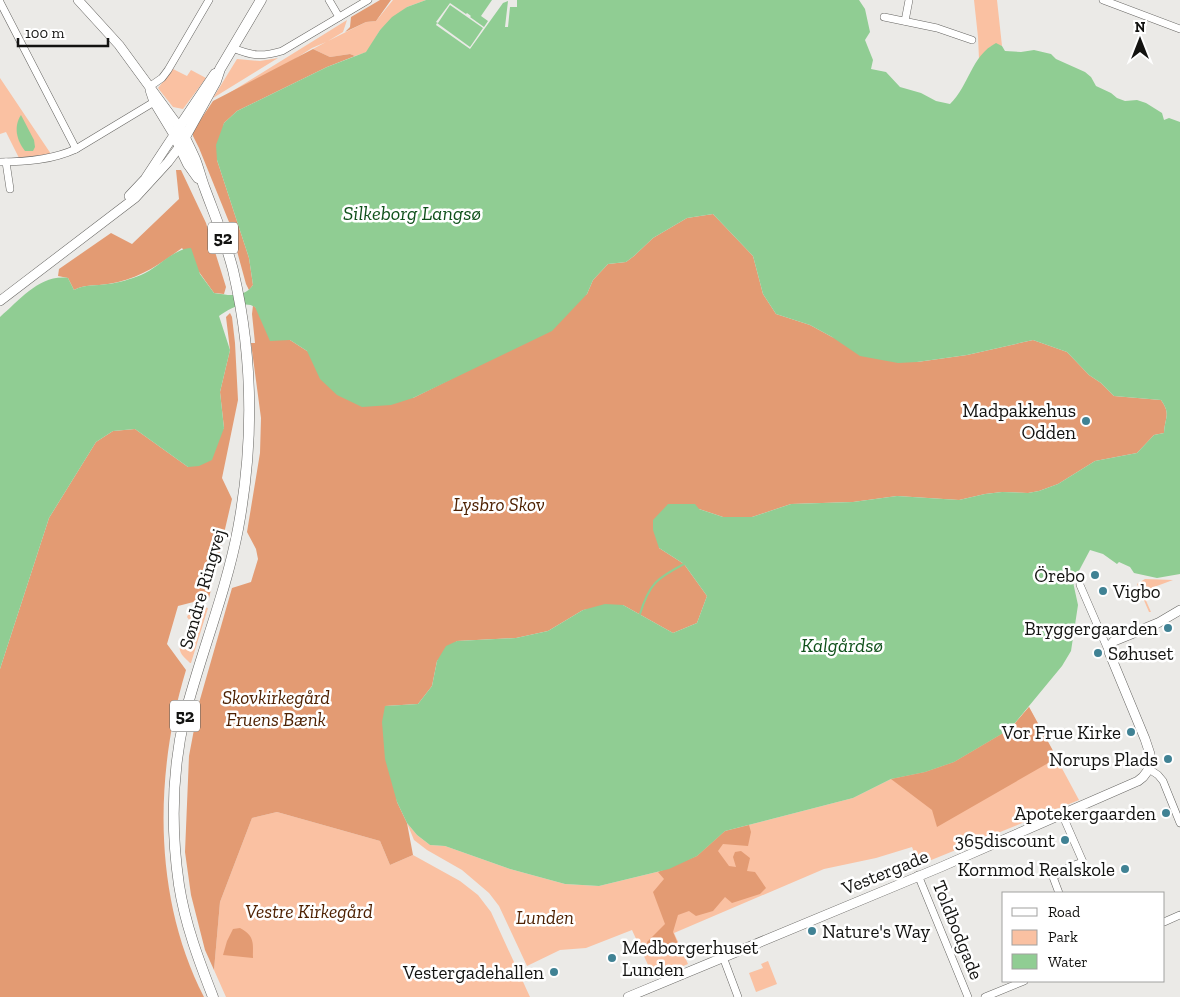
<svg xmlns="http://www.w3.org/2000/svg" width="1180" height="997" viewBox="0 0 1180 997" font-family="'Zilla Slab',serif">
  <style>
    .green { fill: #fac1a2 }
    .forest { fill: #e39b73 }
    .water { fill: #90cd93 }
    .pier { fill: #ebeae7 }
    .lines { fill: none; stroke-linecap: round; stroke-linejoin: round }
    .stream { stroke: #90cd93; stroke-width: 2 }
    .street-casing { stroke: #666562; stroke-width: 8 }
    .secondary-casing { stroke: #666562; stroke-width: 10 }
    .primary-casing { stroke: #666562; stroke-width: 11 }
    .street { stroke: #fff; stroke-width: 7 }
    .secondary { stroke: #fff; stroke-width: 9 }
    .primary { stroke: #fff; stroke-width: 10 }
    .poi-dot { fill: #408294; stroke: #fff; stroke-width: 2 }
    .labels { text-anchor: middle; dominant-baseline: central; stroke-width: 5; stroke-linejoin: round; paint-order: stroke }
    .shield { fill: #fff; stroke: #5a5a58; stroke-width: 1 }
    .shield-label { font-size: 18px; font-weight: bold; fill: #131311 }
    .poi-label { font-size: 19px; fill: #131311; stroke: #fff; text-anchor: end }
    .park-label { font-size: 19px; font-style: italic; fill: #4e2102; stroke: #fff }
    .street-label { font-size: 19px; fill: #131311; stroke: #fff }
    .water-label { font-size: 20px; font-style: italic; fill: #10511b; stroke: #fff }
  </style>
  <rect width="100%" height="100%" fill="#ebeae7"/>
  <g class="green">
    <polygon points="393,0 426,0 407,7 380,30 367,52 355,56 350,54 330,57 313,49 326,42 312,48 287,64 226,95 347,20 343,32 328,41 366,22 376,21"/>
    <polygon points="974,0 997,0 1002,46 996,44 990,47 979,59 978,37"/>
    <polygon points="278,58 213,98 237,59 260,61"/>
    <polygon points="173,69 187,76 191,70 206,78 183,109 173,107 158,88"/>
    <polygon points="0,78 51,154 19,158 6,132 0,134"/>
    <polygon points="1145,579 1173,580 1146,590 1144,596 1151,612 1149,612 1137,584"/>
    <path d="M203 607 208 608 191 663H190C184 657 178 653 180 644L183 645 190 621 187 617 189 613Z"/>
    <polygon points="1029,707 1079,800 919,865 912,847 876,858 824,869 674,933 688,964 654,978 632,930 586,948 560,950 527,966 499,906 489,893 462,870 427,850 414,840 407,823 417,835 430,845 445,846 510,869 565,884 599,886 669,869 725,831 853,798 891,779 1010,729"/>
    <polygon points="277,812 380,841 390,865 413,855 460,881 478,895 491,912 530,997 226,997 214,970 220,902 252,818"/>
    <polygon points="768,961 777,984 756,992 749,973 763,968 761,964"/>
  </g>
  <g class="forest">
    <polygon points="380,0 391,0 376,21 366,22 345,32 350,27 351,17"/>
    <polygon points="313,49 330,57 350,54 355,56 327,67 237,111 224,123 217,160 249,258 253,285 249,290 246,284 229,222 199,148 193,136 193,131 213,101"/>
    <path d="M176 170H181L206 223 226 287 224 294 214 293 182 248C159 265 137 280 108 284 96 286 86 284 74 290L68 278 58 276 59 269 111 233 132 244 179 199Z"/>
    <path d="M713 214 753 256 763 294 776 314 810 325 832 337 917 362 967 355 1033 340 1067 352 1089 375 1101 383 1114 396 1161 400C1171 414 1165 417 1164 433L1154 435 1137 453 1095 461 1058 484 1039 491 1028 493 1002 492 985 494 959 500 897 496 853 502 791 504 752 517H723L699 509 659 548 684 564 707 596 697 623 673 633 623 605 583 610 548 631 516 638 457 641 437 661 432 686 418 704 385 706 397 802 407 823 413 855 390 865 380 841 277 812 252 818 220 902 214 970 205 950 191 895 185 852 189 756 199 703 232 588 251 582 258 559 256 549 247 532 260 453 261 418 251 343H255L252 314 253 305 290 340 307 351 413 398 463 373 587 294 593 280 608 264 626 262 634 256 653 238 687 218Z"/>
    <path d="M230 313 232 317 235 343 238 400 222 478 232 499 209 598 178 606 167 644 186 670C154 775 153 898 204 997H0V669L49 518 96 442 113 431 135 429 188 467 224 428 220 392 230 350 226 317Z"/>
    <polygon points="1029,707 1057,758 937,827 932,810 891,779 925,772 954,762 1010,729"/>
    <polygon points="749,825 751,832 748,846 723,844 718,851 729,866 736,867 733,857 735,852 741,851 750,858 747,871 755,872 766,888 760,894 732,903 725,897 713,911 696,916 689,911 678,915 673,932 679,946 667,952 651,956 647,942 665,924 653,892 664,879 658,872 697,856 725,831"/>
    <path d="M240 928C255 936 253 943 253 958L223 955 227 941 233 929Z"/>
  </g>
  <g class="water">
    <path d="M426 0H859L865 9 870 32 865 40 873 60 871 69 886 72 900 87 921 93 936 101 950 104C969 86 971 56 996 43L1002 46 1005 51 1021 52 1034 50 1051 54 1056 59 1085 72 1091 77 1096 86 1111 93 1117 98 1125 101 1137 100 1146 103 1162 113 1164 120 1169 118 1180 122V574L1157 578 1134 573 1130 567 1119 562 1117 564 1103 554 1090 550 1073 582 1078 605 1071 651 1062 666 1010 729 954 762 925 772 891 779 853 798 725 831 697 856 669 869 599 886 565 884 510 869 445 846 430 845 417 835 407 823 397 802 385 759 382 722 385 706 418 704 432 686 437 661 446 646 457 641 516 638 548 631 583 610 605 604 623 605 673 633 697 623 707 596 684 564 659 548 653 530V520L668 504H695L699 509 723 517H752L791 504 853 502 897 496 959 500 985 494 1002 492 1028 493 1039 491 1058 484 1095 461 1137 453 1154 435 1164 433C1165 417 1171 414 1161 400L1114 396 1101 383 1089 375 1067 352 1033 340 967 355 917 362 898 363 860 356 832 337 810 325 776 314 763 294 753 256 713 214 687 218 653 238 634 256 626 262 608 264 593 280 587 294 552 331 413 398 391 405 362 407 337 395 320 379 307 351 290 340 270 341 255 307C244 300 229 309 219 316L230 350 220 392 224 428 212 460 199 466 188 467 135 429 113 431 96 442 49 518 0 669V317C20 300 40 274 68 278L74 290C86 284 95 286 108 284 118 283 131 279 141 275 158 268 173 249 191 248L200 274 214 293C228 295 243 299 253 285L249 258 217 160 216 145 224 123 237 111 327 67 366 52 380 30 392 17 407 7Z"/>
    <path d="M21 115 34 140 35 147 33 151H25C17 141 13 127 21 115Z"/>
  </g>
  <polygon class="pier" points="492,0 517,0 517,7 510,7 508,27 505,27 508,1 503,3 470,49 436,25 437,23 470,47 483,28 450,5 438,23 436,22 450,3 466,14 467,13 471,16 470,17 484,27 488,21 481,16"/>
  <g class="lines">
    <path class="stream" d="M640 614C649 584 657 578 684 564"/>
    <g class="street-casing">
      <g id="street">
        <polyline points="329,0 339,17"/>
        <polyline points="1103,0 1180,29"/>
        <polyline points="0,2 76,149"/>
        <polyline points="884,17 937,28 972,40"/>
        <polyline points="905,21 909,0"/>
        <path d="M233 48C252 56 262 57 282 51L368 0"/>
        <polyline points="149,87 162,78 168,70 209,0"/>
        <path d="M0 162C26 162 52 160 76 149L154 102"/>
        <polyline points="6,162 10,189"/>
        <polyline points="1080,585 1109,652"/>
        <polyline points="1149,769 1158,775 1163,781 1180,823"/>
        <polyline points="918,875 968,997"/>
        <polyline points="1059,893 1053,877 1071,866 1083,862 1062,814"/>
        <polyline points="1164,922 1180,915"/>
        <polyline points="723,957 738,997"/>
        <polyline points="985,997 1024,981"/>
      </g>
    </g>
    <g class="secondary-casing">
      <g id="secondary">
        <polyline points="78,0 119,45 179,127 178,134"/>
        <polyline points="129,196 145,179 174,135 154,102 150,90"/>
        <polyline points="0,301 135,198 168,162 180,146"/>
        <polyline points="628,997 941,867 1138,781 1143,777 1149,769 1150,754 1145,739 1109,652 1109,647 1114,641 1158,623 1180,610"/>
      </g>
    </g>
    <g class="primary-casing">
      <g id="primary">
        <path d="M179 127C185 137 190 148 195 159 199 169 201 179 205 189 215 216 226 242 233 270 253 355 254 443 238 529 226 592 201 653 185 715 172 770 171 830 179 885 185 924 199 961 213 997"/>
        <polyline points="180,146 216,81 220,69 261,0"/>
        <polyline points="198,178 188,164 174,135 215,74"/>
      </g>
    </g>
    <use href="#street" class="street"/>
    <use href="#secondary" class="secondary"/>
    <use href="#primary" class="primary"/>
  </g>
  <g class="poi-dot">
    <circle cx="1086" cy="421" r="5"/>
    <circle cx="1095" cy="575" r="5"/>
    <circle cx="1103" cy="591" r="5"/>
    <circle cx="1168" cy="628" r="5"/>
    <circle cx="1098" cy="653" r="5"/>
    <circle cx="1131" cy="732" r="5"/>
    <circle cx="1168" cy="759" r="5"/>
    <circle cx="1166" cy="813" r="5"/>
    <circle cx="1065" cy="840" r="5"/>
    <circle cx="1125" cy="869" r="5"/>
    <circle cx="812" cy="931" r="5"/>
    <circle cx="612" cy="958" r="5"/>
    <circle cx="554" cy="972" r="5"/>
  </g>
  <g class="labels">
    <g class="shield">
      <rect x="208" y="222.5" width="30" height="31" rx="4"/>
      <rect x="170" y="700.5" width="30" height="31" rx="4"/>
    </g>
    <g class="shield-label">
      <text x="223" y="238">52</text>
      <text x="185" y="716">52</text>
    </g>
    <g class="poi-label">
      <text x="1076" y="410">Madpakkehus<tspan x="1076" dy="22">Odden</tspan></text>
      <text x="1085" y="575">Örebo</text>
      <text x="1113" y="591" text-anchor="start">Vigbo</text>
      <text x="1158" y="628">Bryggergaarden</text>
      <text x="1108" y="653" text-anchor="start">Søhuset</text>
      <text x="1121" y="732">Vor Frue Kirke</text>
      <text x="1158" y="759">Norups Plads</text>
      <text x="1156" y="813">Apotekergaarden</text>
      <text x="1055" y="840">365discount</text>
      <text x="1115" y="869">Kornmod Realskole</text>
      <text x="822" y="931" text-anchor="start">Nature's Way</text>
      <text x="622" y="947" text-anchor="start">Medborgerhuset<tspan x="622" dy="22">Lunden</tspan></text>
      <text x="544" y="972">Vestergadehallen</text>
    </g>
    <g class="park-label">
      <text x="499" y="504">Lysbro Skov</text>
      <text x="276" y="697">Skovkirkegård<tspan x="276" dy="22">Fruens Bænk</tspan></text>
      <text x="309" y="911">Vestre Kirkegård</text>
      <text x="545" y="917">Lunden</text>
    </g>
    <g class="street-label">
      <text transform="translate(202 589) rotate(-74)">Søndre Ringvej</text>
      <text transform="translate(885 872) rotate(-22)">Vestergade</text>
      <text transform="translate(958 930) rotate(68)">Toldbodgade</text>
    </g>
    <g class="water-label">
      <text x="412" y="213">Silkeborg Langsø</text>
      <text x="842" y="645">Kalgårdsø</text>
    </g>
  </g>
  <rect x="1002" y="892" width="162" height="90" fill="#ffffff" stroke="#a1a1a0"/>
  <rect x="1012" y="908" width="25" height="8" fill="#ffffff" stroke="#a1a1a0"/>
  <text x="1048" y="917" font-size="15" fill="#131311">Road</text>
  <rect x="1012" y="930" width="25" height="15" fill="#fac1a2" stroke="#a1a1a0"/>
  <text x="1048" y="942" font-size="15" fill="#131311">Park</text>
  <rect x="1012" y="954" width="25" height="15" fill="#90cd93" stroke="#a1a1a0"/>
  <text x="1048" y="967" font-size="15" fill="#131311">Water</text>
  <g transform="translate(1140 40)" stroke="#ffffff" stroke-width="4" paint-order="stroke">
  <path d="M0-4L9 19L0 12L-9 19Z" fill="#131311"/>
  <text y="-8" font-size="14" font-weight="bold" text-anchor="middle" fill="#131311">N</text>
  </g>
  <path d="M18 38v8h90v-8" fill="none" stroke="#131311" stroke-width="2.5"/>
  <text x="25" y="38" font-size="15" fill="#131311" stroke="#ffffff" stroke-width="4" paint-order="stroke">100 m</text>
</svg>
